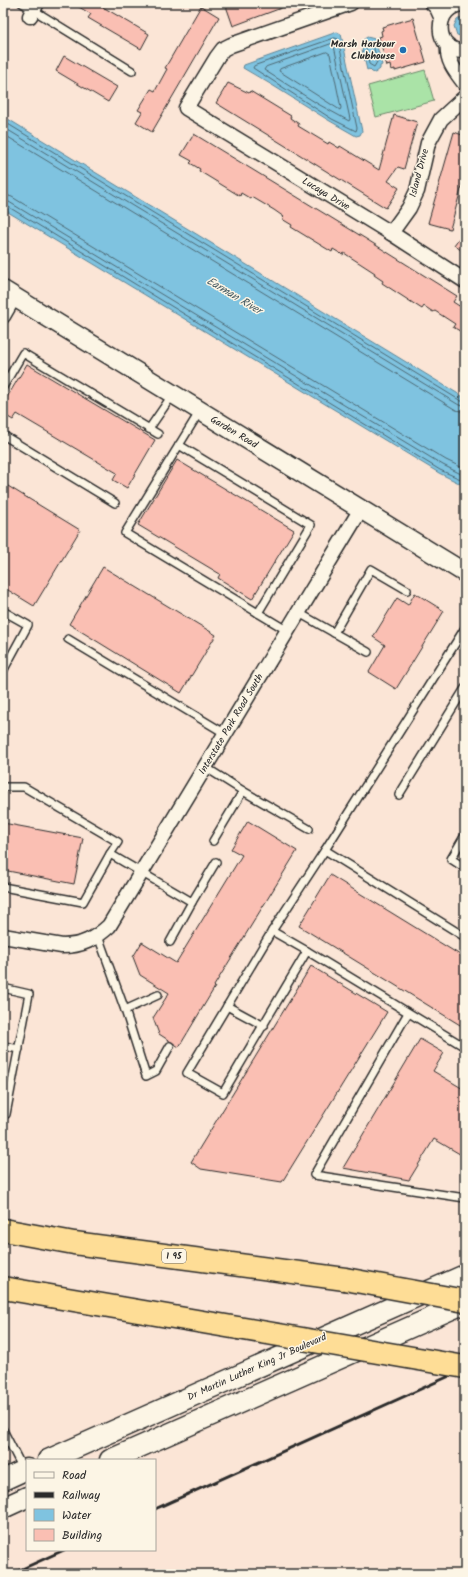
<svg xmlns="http://www.w3.org/2000/svg" width="468" height="1577" viewBox="0 0 468 1577" font-family="Kalam,sans-serif">
  <style>
    .green { fill: #aae3a7; stroke: #6a8769 }
    .water { fill: #7fc3e0; stroke: #5d8698 }
    .lines { fill: none; stroke-linecap: round; stroke-linejoin: round }
    .shore { stroke: #4d6873; stroke-width: 1 }
    .building { fill: #fabfb3; stroke: #2b2b2b }
    .service-casing { stroke: #2b2b2b; stroke-width: 10 }
    .minor-casing { stroke: #2b2b2b; stroke-width: 17 }
    .tertiary-casing { stroke: #2b2b2b; stroke-width: 21 }
    .secondary-casing { stroke: #2b2b2b; stroke-width: 23 }
    .motorway-casing { stroke: #2b2b2b; stroke-width: 25 }
    .service { stroke: #fcf5e5; stroke-width: 7 }
    .minor { stroke: #fcf5e5; stroke-width: 14 }
    .tertiary { stroke: #fcf5e5; stroke-width: 18 }
    .secondary { stroke: #fcf5e5; stroke-width: 20 }
    .motorway { stroke: #fedd96; stroke-width: 22 }
    .rail { stroke: #2b2b2b; stroke-width: 3 }
    .motorway-bridge-casing { stroke: #2b2b2b; stroke-width: 25; stroke-linecap: butt }
    .motorway-bridge { stroke: #fedd96; stroke-width: 22 }
    .poi-dot { fill: #1f6fb2; stroke: #fcf5e5; stroke-width: 1.5 }
    .labels { text-anchor: middle; dominant-baseline: central; stroke-width: 3; stroke-linejoin: round; paint-order: stroke }
    .shield { fill: #fcf5e5; stroke: #6a6863; stroke-width: 1 }
    .shield-label { font-size: 9px; font-weight: bold; fill: #2b2b2b }
    .poi-label { font-size: 10px; font-weight: bold; fill: #2b2b2b; stroke: #fcf5e5; text-anchor: end }
    .street-label { font-size: 10px; fill: #2b2b2b; stroke: #fcf5e5 }
    .water-label { font-size: 11px; font-style: italic; fill: #445961; stroke: #fcf5e5 }
  </style>
  <rect width="100%" height="100%" fill="#fbe5d6"/>
  <filter id="ink" filterUnits="userSpaceOnUse"><feTurbulence type="fractalNoise" baseFrequency=".025" numOctaves="2"/><feDisplacementMap in="SourceGraphic" scale="8" xChannelSelector="R" yChannelSelector="G"/><feConvolveMatrix kernelMatrix="1 2 1 2 8 2 1 2 1" color-interpolation-filters="sRGB"/></filter>
  <g filter="url(#ink)">
    <polygon class="green" points="425,70 434,101 376,117 368,86"/>
    <g class="water">
      <polygon points="462,17 465,17 465,37 457,35 454,26 457,20"/>
      <path d="M337 32 341 34 362 131 360 135 356 136C317 115 281 89 243 68L244 65Z"/>
      <polygon points="367,37 375,39 382,65 380,66 380,69 375,73 372,72 369,69 367,70 361,45 363,44 362,41"/>
      <polygon points="3,116 465,398 465,486 439,473 3,209"/>
    </g>
    <g class="lines">
      <g class="shore">
        <polygon points="335,38 338,39 357,128 356,131 332,119 253,68 254,66"/>
        <polygon points="368,42 373,44 377,62 374,67 369,64 366,48"/>
        <polygon points="331,44 334,46 350,119 349,121 318,104 264,70 266,67"/>
        <polygon points="327,52 330,54 341,108 340,110 279,71 280,69"/>
        <polyline points="3,121 461,401 465,401"/>
        <polyline points="3,127 459,405 465,406"/>
        <polyline points="3,134 456,410 465,412"/>
        <polyline points="3,194 12,197 446,460 465,469"/>
        <polyline points="3,200 9,202 443,465 465,476"/>
        <polyline points="3,205 7,206 440,470 465,481"/>
      </g>
    </g>
    <g class="building">
      <polygon points="72,3 96,3 149,34 141,49 88,18 91,14"/>
      <polygon points="225,3 291,3 292,4 233,26"/>
      <polygon points="201,6 219,17 152,132 136,122 142,112 138,110 151,89 155,91 167,69 165,68"/>
      <polygon points="413,18 426,62 395,71 395,69 391,70 390,65 387,66 379,37 382,36 381,31 383,30 382,27"/>
      <polygon points="64,56 117,87 108,102 56,71"/>
      <polygon points="228,83 249,93 250,91 291,116 290,118 299,124 298,126 328,144 329,142 339,148 340,146 379,170 394,115 417,122 404,169 398,167 388,181 399,188 386,208 216,103"/>
      <polygon points="454,132 465,136 465,175 450,229 428,223"/>
      <polygon points="194,134 366,239 457,296 453,302 464,309 465,308 465,334 453,327 455,324 435,311 433,312 424,306 422,309 382,283 383,281 374,275 375,273 344,253 343,255 333,249 332,252 291,227 292,225 282,219 284,217 274,210 252,197 251,199 241,193 240,196 199,171 200,169 190,163 192,161 181,155"/>
      <polygon points="465,230 465,253 454,245"/>
      <polygon points="27,364 155,440 127,488 113,480 117,473 17,414 13,420 3,414 3,404"/>
      <polygon points="177,460 294,530 252,599 218,578 220,574 138,525"/>
      <polygon points="3,483 80,530 34,606 3,587"/>
      <polygon points="103,567 216,635 181,693 69,624"/>
      <polygon points="415,593 444,611 396,689 369,672 385,645 373,637 397,598 408,605"/>
      <polygon points="248,821 297,851 214,986 215,987 179,1047 159,1034 153,1018 169,993 140,975 133,957 142,942 176,963 242,855 231,849"/>
      <polygon points="3,823 83,838 74,884 3,870"/>
      <polygon points="330,875 465,958 465,1028 299,926"/>
      <polygon points="311,966 387,1012 282,1182 201,1169 191,1162"/>
      <polygon points="420,1039 444,1053 433,1071 465,1090 465,1157 434,1139 409,1180 343,1168"/>
    </g>
    <g class="lines">
      <g class="service-casing">
        <g id="service">
          <polyline points="22,3 132,71"/>
          <polyline points="3,387 23,353 158,434"/>
          <polyline points="200,411 125,533 288,631"/>
          <polyline points="149,429 173,394"/>
          <polyline points="3,435 115,503"/>
          <polyline points="179,445 311,525 258,613"/>
          <polyline points="3,611 28,625 3,671"/>
          <polyline points="299,613 368,652"/>
          <polyline points="334,633 371,569 407,590"/>
          <polyline points="68,639 226,734"/>
          <polyline points="205,767 243,791 213,841"/>
          <polyline points="3,787 24,787 118,842 110,854 192,902 170,942"/>
          <polyline points="243,791 309,829"/>
          <polyline points="399,795 465,688"/>
          <polyline points="465,835 451,859 465,868"/>
          <polyline points="325,850 465,628"/>
          <polyline points="3,887 83,902 110,854"/>
          <polyline points="192,902 216,862"/>
          <polyline points="272,931 307,951"/>
          <polyline points="98,936 125,1010 146,1076 156,1071 170,1046"/>
          <polyline points="465,937 325,850 272,931 187,1073 223,1093 307,951 465,1047"/>
          <polyline points="3,988 29,994 6,1114 3,1114"/>
          <polyline points="227,1006 264,1026"/>
          <polyline points="125,1010 158,995"/>
          <polyline points="408,1013 314,1175 465,1198"/>
          <polyline points="3,1046 19,1049"/>
          <polyline points="3,1430 23,1469"/>
        </g>
      </g>
      <g class="minor-casing">
        <g id="minor">
          <polyline points="351,3 231,45 223,49 217,57 186,108 391,233 465,281"/>
          <polyline points="432,3 437,8 442,19"/>
          <path d="M465 4C432 4 433 53 465 51"/>
          <polyline points="30,16 37,3"/>
          <path d="M448 45C446 61 456 72 465 84"/>
          <polyline points="391,233 409,208 417,191 428,143 441,119 465,97"/>
          <polyline points="3,316 14,297"/>
          <path d="M3 936 62 946C82 946 95 939 109 926L361 509"/>
        </g>
      </g>
      <g class="tertiary-casing">
        <polyline id="tertiary" points="3,290 465,573"/>
      </g>
      <g class="secondary-casing">
        <g id="secondary">
          <polyline points="48,1460 465,1275"/>
          <polyline points="110,1460 465,1303"/>
          <polyline points="3,1480 27,1469"/>
          <polyline points="3,1508 27,1497"/>
        </g>
      </g>
      <g class="motorway-casing">
        <g id="motorway">
          <polyline points="3,1230 74,1243 345,1279"/>
          <polyline points="3,1288 238,1328"/>
        </g>
      </g>
      <use href="#service" class="service"/>
      <use href="#minor" class="minor"/>
      <use href="#tertiary" class="tertiary"/>
      <use href="#secondary" class="secondary"/>
      <use href="#motorway" class="motorway"/>
      <g class="rail">
        <polyline points="155,1509 465,1369"/>
        <polyline points="11,1574 64,1550"/>
      </g>
      <g class="motorway-bridge-casing">
        <g id="motorway-bridge">
          <polyline points="345,1279 465,1301"/>
          <polyline points="238,1328 465,1367"/>
        </g>
      </g>
      <use href="#motorway-bridge" class="motorway-bridge"/>
    </g>
  </g>
  <circle class="poi-dot" cx="403" cy="50" r="4"/>
  <g class="labels">
    <rect class="shield" x="162" y="1249" width="24" height="14" rx="3"/>
    <g class="shield-label">
      <text x="174" y="1256">I 95</text>
    </g>
    <g class="poi-label">
      <text x="395" y="44">Marsh Harbour<tspan x="395" dy="12">Clubhouse</tspan></text>
    </g>
    <g class="street-label">
      <text transform="translate(419 173) rotate(-75)">Island Drive</text>
      <text transform="translate(326 194) rotate(31)">Lucaya Drive</text>
      <text transform="translate(234 432) rotate(31)">Garden Road</text>
      <text transform="translate(231 724) rotate(-59)">Interstate Park Road South</text>
      <text transform="translate(257 1367) rotate(-24)">Dr Martin Luther King Jr Boulevard</text>
    </g>
    <g class="water-label">
      <text transform="translate(234 296) rotate(31)">Earman River</text>
    </g>
  </g>
  <rect width="468" height="1577" fill="none" stroke="#fcf5e5" stroke-width="16"/>
  <rect x="8" y="8" width="452" height="1561" fill="none" stroke="#2b2b2b" stroke-width="1.5" filter="url(#ink)"/>
  <rect x="26" y="1459" width="130" height="92" fill="#fcf5e5" stroke="#a8a49b"/>
  <rect x="34" y="1472" width="20" height="6" fill="#fcf5e5" stroke="#a8a49b"/>
  <text x="62" y="1479" font-size="12" fill="#2b2b2b">Road</text>
  <rect x="34" y="1492" width="20" height="6" fill="#2b2b2b" stroke="#a8a49b"/>
  <text x="62" y="1499" font-size="12" fill="#2b2b2b">Railway</text>
  <rect x="34" y="1509" width="20" height="12" fill="#7fc3e0" stroke="#a8a49b"/>
  <text x="62" y="1519" font-size="12" fill="#2b2b2b">Water</text>
  <rect x="34" y="1529" width="20" height="12" fill="#fabfb3" stroke="#a8a49b"/>
  <text x="62" y="1539" font-size="12" fill="#2b2b2b">Building</text>
</svg>
